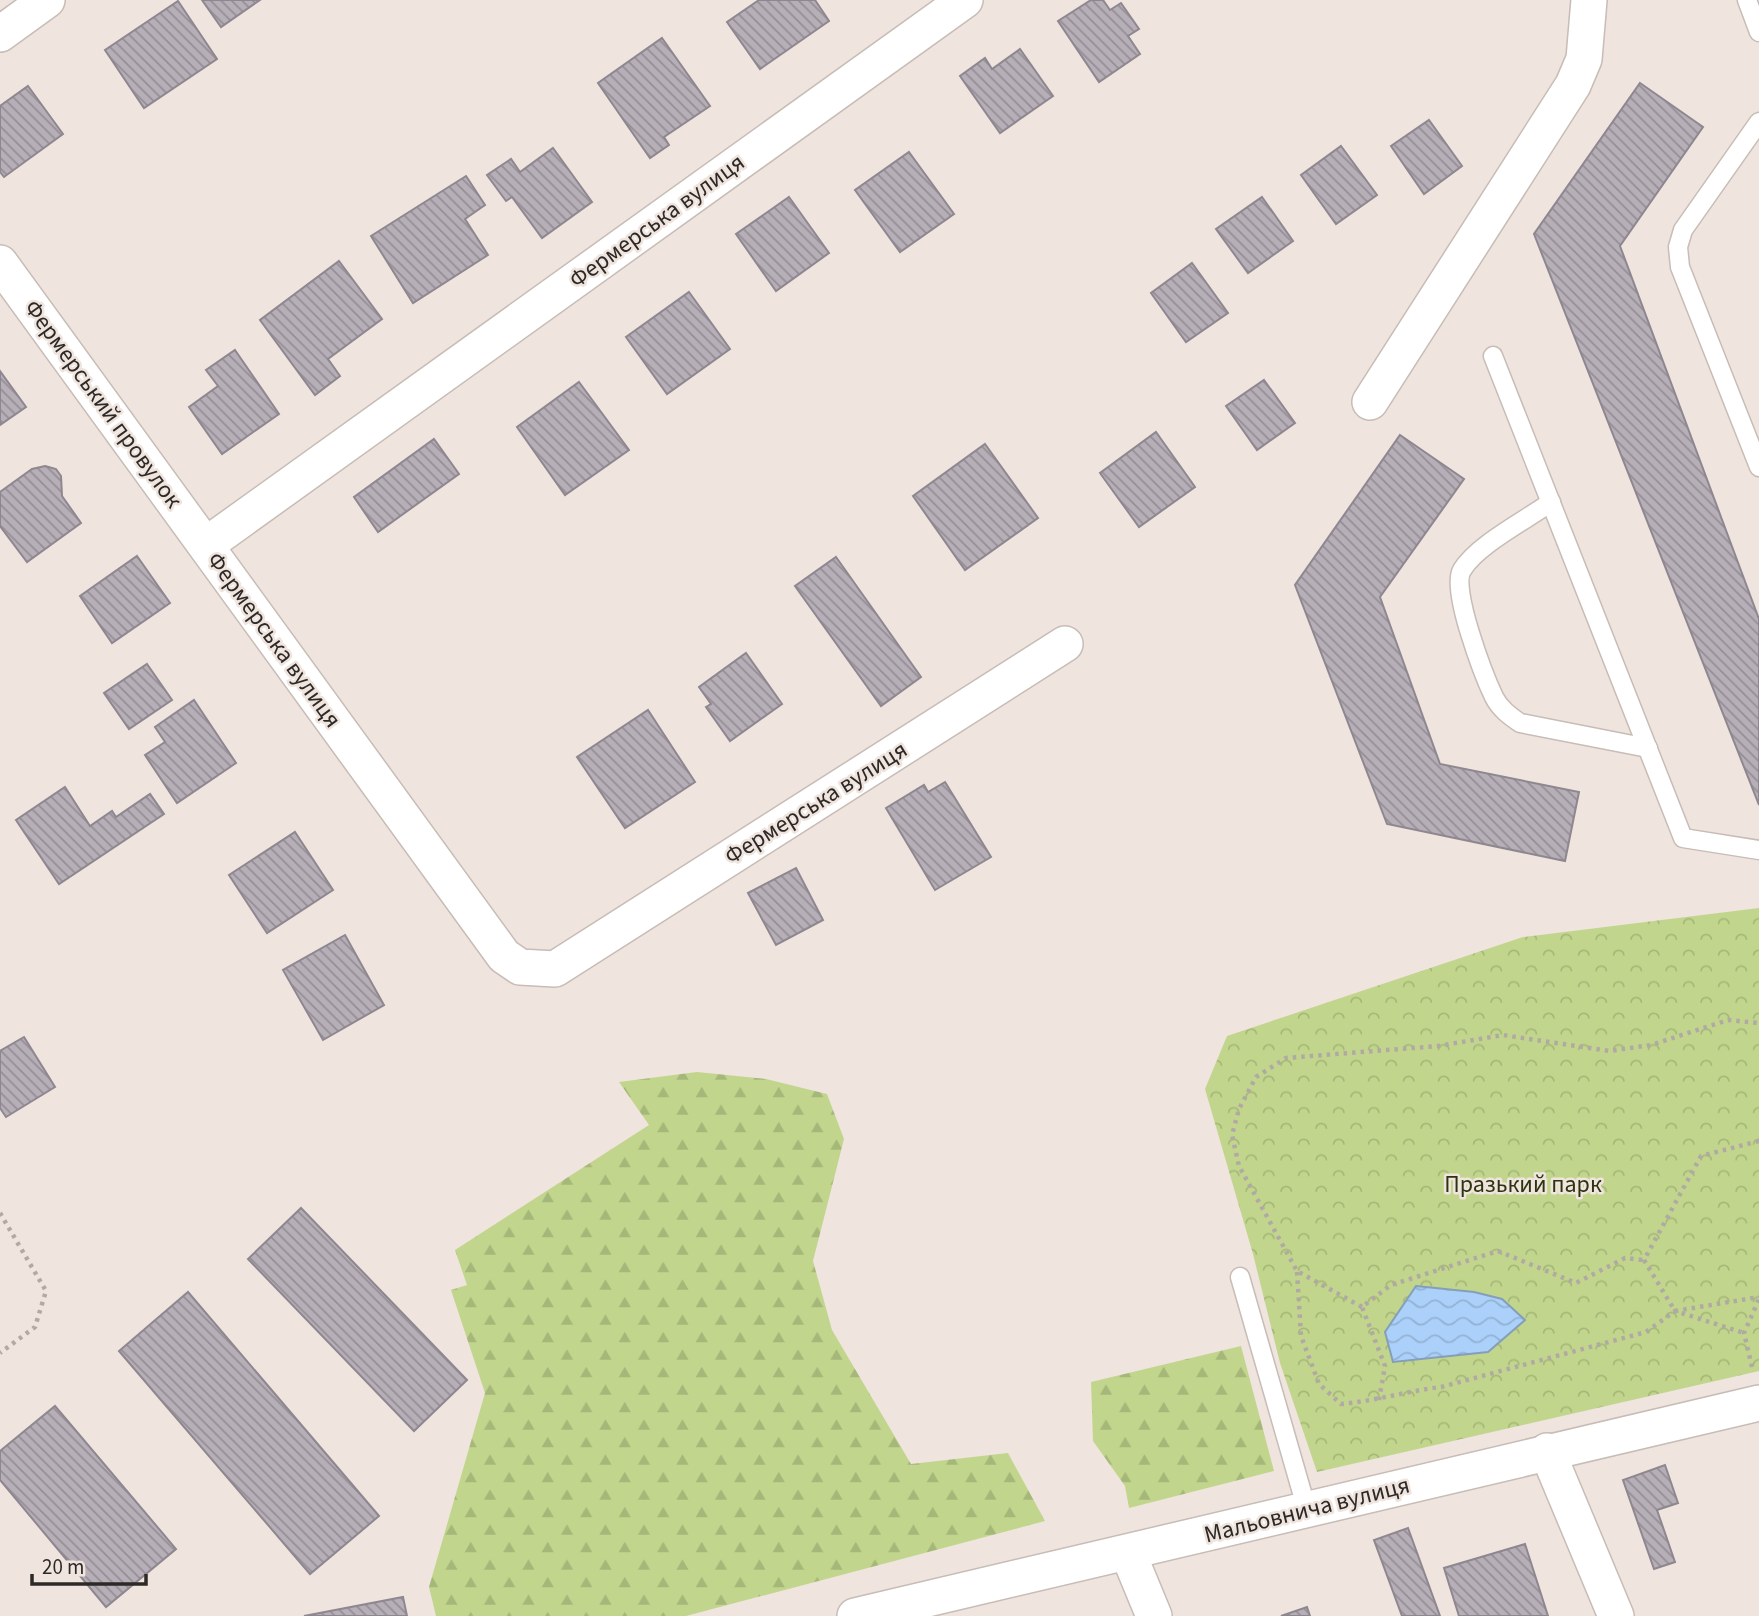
<svg xmlns="http://www.w3.org/2000/svg" width="1759" height="1616" viewBox="0 0 1759 1616" font-family="'Source Sans 3',sans-serif">
  <style>
    .forest { fill: url(#forest-firs) }
    .park { fill: url(#park-crowns) }
    .water { fill: url(#water-waves); stroke: #859eba; stroke-width: 2 }
    .building { fill: url(#building-back-hatch); stroke: #8e878f; stroke-width: 2 }
    .lines { fill: none; stroke-linecap: round; stroke-linejoin: round }
    .service-casing { stroke: #c7bcb6; stroke-width: 21 }
    .minor-casing { stroke: #c7bcb6; stroke-width: 38 }
    .path { stroke: #b1a9a4; stroke-width: 4.5; stroke-dasharray: 3.5 5; stroke-linecap: butt }
    .service { stroke: #fff; stroke-width: 18 }
    .minor { stroke: #fff; stroke-width: 35 }
    .labels { text-anchor: middle; dominant-baseline: central; stroke-width: 5; stroke-linejoin: round; paint-order: stroke }
    .street-label { font-size: 24px; fill: #2d2926; stroke: #efe4de }
    .park-label { font-size: 24px; fill: #2c340f; stroke: #efe4de }
  </style>
  <defs>
    <pattern id="forest-firs" width="22" height="20" patternUnits="userSpaceOnUse" patternTransform="scale(1.75)"><rect width="22" height="20" fill="#c1d68c"/><path d="M5 1l3.5 6h-7zM16 11l3.5 6h-7z" fill="#a6b879"/></pattern>
    <pattern id="park-crowns" width="20" height="18" patternUnits="userSpaceOnUse" patternTransform="scale(1.75)"><rect width="20" height="18" fill="#c1d68c"/><path d="M2 6a3 3 0 1 1 6 0M12 15a3 3 0 1 1 6 0" fill="none" stroke="#a6b879"/></pattern>
    <pattern id="water-waves" width="16" height="10" patternUnits="userSpaceOnUse" patternTransform="scale(1.75)"><rect width="16" height="10" fill="#abd0f9"/><path d="M0 5q4-4 8 0t8 0" fill="none" stroke="#93b3d5"/></pattern>
    <pattern id="building-back-hatch" width="6" height="6" patternUnits="userSpaceOnUse" patternTransform="scale(1.75)"><rect width="6" height="6" fill="#b7afb7"/><path d="M-1 5l2 2M0 0l6 6M5-1l2 2" fill="none" stroke="#958e95"/></pattern>
  </defs>
  <rect width="100%" height="100%" fill="#efe4de"/>
  <g class="forest">
    <polygon points="697,1072 766,1079 827,1094 844,1139 813,1261 832,1330 911,1464 1008,1453 1045,1521 686,1616 436,1616 429,1587 485,1393 451,1290 467,1285 455,1250 649,1125 619,1082"/>
    <polygon points="1241,1346 1274,1471 1129,1508 1125,1486 1093,1441 1091,1382"/>
  </g>
  <polygon class="park" points="1759,908 1759,1371 1317,1472 1280,1363 1253,1254 1205,1089 1227,1036 1523,937"/>
  <polygon class="water" points="1416,1286 1474,1292 1502,1299 1525,1320 1488,1352 1393,1362 1385,1332"/>
  <g class="building">
    <polygon points="202,0 260,0 221,27"/>
    <polygon points="759,0 815,0 829,21 760,69 727,22"/>
    <polygon points="1091,0 1103,0 1110,10 1121,3 1139,29 1128,36 1140,54 1099,82 1058,21"/>
    <polygon points="178,1 217,59 144,108 105,50"/>
    <polygon points="662,38 710,106 664,137 669,145 650,158 598,83"/>
    <polygon points="1020,49 1053,96 1000,133 960,76 985,58 992,69"/>
    <polygon points="1640,83 1703,127 1620,246 1759,619 1759,805 1534,234"/>
    <polygon points="28,86 63,134 4,177 0,172 0,106"/>
    <polygon points="1429,120 1462,166 1424,194 1391,146"/>
    <polygon points="1341,146 1377,195 1336,224 1301,175"/>
    <polygon points="553,148 592,202 542,238 512,197 506,201 487,175 511,159 520,172"/>
    <polygon points="909,152 954,214 900,252 855,190"/>
    <polygon points="466,176 485,205 465,219 488,255 413,303 371,236"/>
    <polygon points="789,197 829,253 776,291 736,234"/>
    <polygon points="1262,197 1293,241 1248,273 1216,229"/>
    <polygon points="339,261 382,319 328,359 340,376 315,395 260,320"/>
    <polygon points="1192,263 1228,313 1186,342 1151,293"/>
    <polygon points="689,292 730,349 667,394 626,337"/>
    <polygon points="235,350 279,414 222,454 189,407 218,386 206,370"/>
    <polygon points="0,371 26,407 0,425"/>
    <polygon points="1264,380 1295,423 1257,450 1226,406"/>
    <polygon points="579,382 629,450 565,495 517,427"/>
    <polygon points="1156,432 1195,487 1139,527 1100,473"/>
    <polygon points="1400,435 1464,479 1380,597 1440,764 1579,792 1565,861 1387,824 1295,585"/>
    <polygon points="434,439 459,474 378,532 354,497"/>
    <polygon points="985,444 1038,518 965,570 913,496"/>
    <polygon points="45,466 56,469 61,476 62,496 81,523 27,562 0,526 0,492 32,469"/>
    <polygon points="137,556 170,603 112,643 80,596"/>
    <polygon points="836,557 921,677 881,706 795,586"/>
    <polygon points="746,653 782,704 730,741 706,707 711,704 699,687"/>
    <polygon points="147,664 172,700 129,729 104,693"/>
    <polygon points="194,700 236,763 177,803 145,755 165,742 155,727"/>
    <polygon points="648,710 695,782 625,828 577,757"/>
    <polygon points="945,782 991,857 935,890 886,808 924,785 928,792"/>
    <polygon points="65,787 90,826 112,811 116,817 150,794 164,814 59,884 16,820"/>
    <polygon points="295,832 333,890 267,933 229,875"/>
    <polygon points="796,868 823,920 776,945 748,893"/>
    <polygon points="345,935 384,1005 323,1040 283,970"/>
    <polygon points="24,1037 55,1087 6,1117 0,1108 0,1051"/>
    <polygon points="301,1208 467,1380 414,1431 248,1259"/>
    <polygon points="188,1292 379,1516 310,1574 119,1351"/>
    <polygon points="55,1406 176,1549 106,1607 0,1480 0,1451"/>
    <polygon points="1665,1465 1678,1503 1657,1510 1675,1562 1654,1569 1623,1480"/>
    <polygon points="1408,1528 1440,1616 1402,1616 1374,1540"/>
    <polygon points="1525,1544 1548,1616 1459,1616 1444,1568"/>
    <polygon points="403,1597 407,1616 304,1616"/>
    <polygon points="1307,1607 1310,1616 1281,1616"/>
  </g>
  <g class="lines">
    <g class="service-casing">
      <g id="service">
        <polyline points="1747,0 1759,32"/>
        <polyline points="1759,122 1683,230 1678,247 1680,267 1759,467"/>
        <polyline points="1493,356 1683,838 1759,850"/>
        <path d="M1551 502C1526 520 1477 545 1462 570 1450 588 1484 676 1494 697 1500 709 1510 716 1520 723L1648 748"/>
        <polyline points="1240,1277 1307,1510"/>
      </g>
    </g>
    <g class="minor-casing">
      <g id="minor">
        <polyline points="0,34 47,0"/>
        <polyline points="0,263 504,956 520,967 555,969 1065,644"/>
        <polyline points="1370,402 1573,85 1584,59 1589,0"/>
        <polyline points="206,545 965,0"/>
        <polyline points="1547,1451 1616,1616"/>
        <polyline points="1128,1553 1154,1616"/>
        <polyline points="855,1616 1759,1403"/>
      </g>
    </g>
    <g class="path">
      <polyline points="1759,1141 1701,1156 1644,1260 1675,1311 1759,1297"/>
      <polyline points="0,1213 46,1291 35,1327 0,1353"/>
      <path d="M1297 1272 1301 1336 1319 1384 1341 1404C1375 1401 1407 1391 1441 1387L1646 1332 1675 1311 1744 1333"/>
      <polyline points="1362,1307 1297,1271 1239,1166 1232,1135 1239,1109 1256,1077 1286,1058 1438,1046 1503,1035 1610,1051 1651,1045 1728,1020 1759,1023"/>
      <polyline points="1752,1367 1744,1333 1759,1299"/>
      <polyline points="1379,1400 1385,1366 1362,1307 1391,1285 1498,1251 1576,1283 1625,1258 1644,1260"/>
    </g>
    <use href="#service" class="service"/>
    <use href="#minor" class="minor"/>
  </g>
  <g class="labels">
    <g class="street-label">
      <text transform="translate(657 221) rotate(-36)">Фермерська вулиця</text>
      <text transform="translate(103 404) rotate(54)">Фермерський провулок</text>
      <text transform="translate(274 640) rotate(54)">Фермерська вулиця</text>
      <text transform="translate(816 803) rotate(-32)">Фермерська вулиця</text>
      <text transform="translate(1307 1510) rotate(-14)">Мальовнича вулиця</text>
    </g>
    <g class="park-label">
      <text x="1523" y="1184">Празький парк</text>
    </g>
  </g>
  <path d="M32 1574v10h114v-10" fill="none" stroke="#2d2926" stroke-width="3.5"/>
  <text x="42" y="1574" font-size="21" fill="#2d2926" stroke="#efe4de" stroke-width="5" paint-order="stroke">20 m</text>
</svg>
